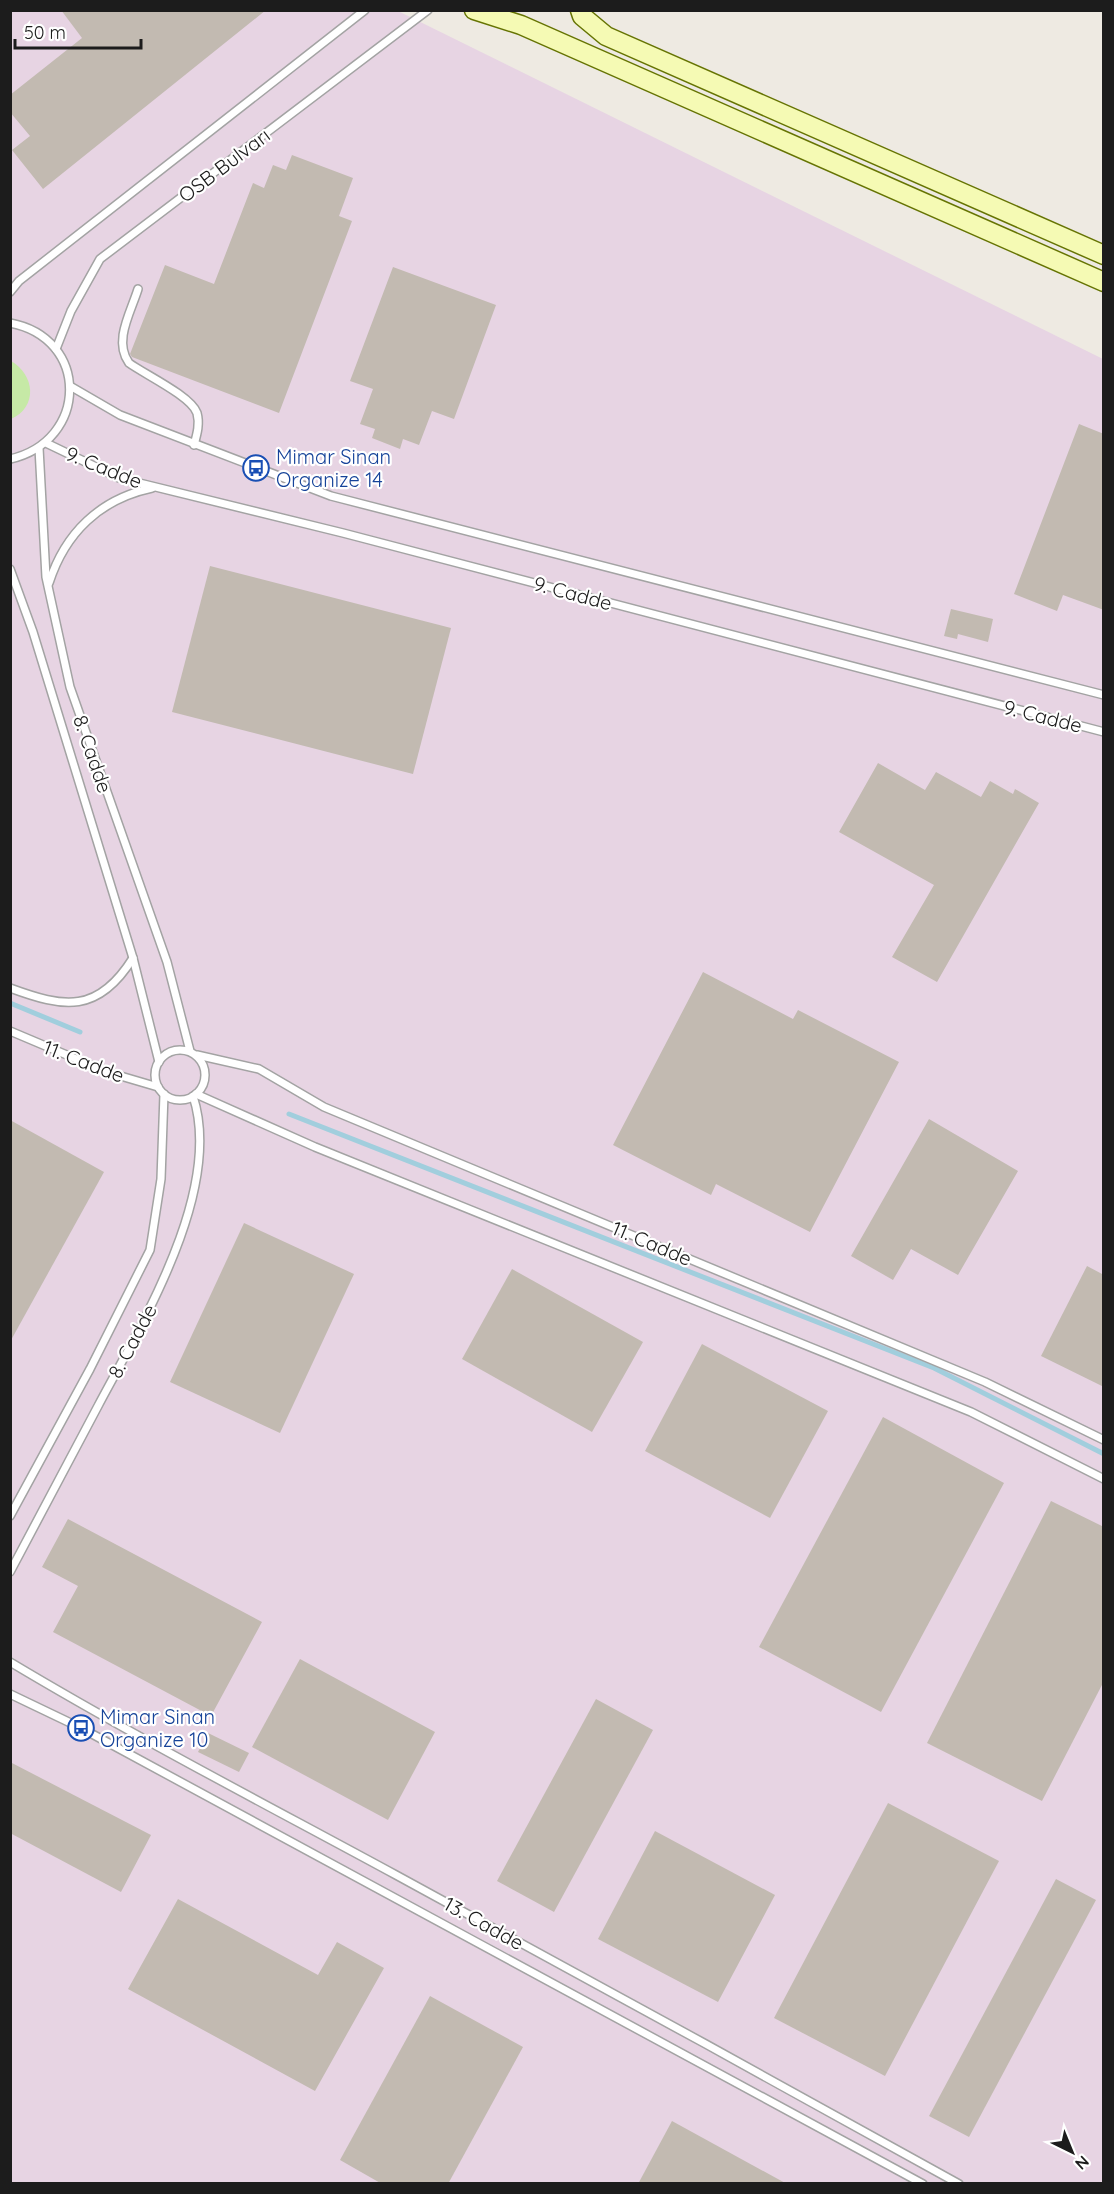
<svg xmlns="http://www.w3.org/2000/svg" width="1114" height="2194" viewBox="0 0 1114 2194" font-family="Quicksand,sans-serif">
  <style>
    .industrial { fill: #e7d4e3 }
    .grass { fill: #c6e9a6 }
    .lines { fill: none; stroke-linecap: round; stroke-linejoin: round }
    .stream { stroke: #a1cedd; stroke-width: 5 }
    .building { fill: #c2bab1 }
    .lane-casing { stroke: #a3a3a3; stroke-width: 10 }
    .secondary-casing { stroke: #667403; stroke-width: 21 }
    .lane { stroke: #fff; stroke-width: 7 }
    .secondary { stroke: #f5fab4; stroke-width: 18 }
    .labels { text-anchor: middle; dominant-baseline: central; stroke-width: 4.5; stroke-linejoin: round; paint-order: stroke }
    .street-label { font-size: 20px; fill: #1c1c1c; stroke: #fff }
    .transit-label { font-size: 20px; fill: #164399; stroke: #fff; text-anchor: start }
  </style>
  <rect width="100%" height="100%" fill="#eeeae2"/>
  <polygon class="industrial" points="11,11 398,11 1103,359 1103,2183 11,2184"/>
  <path class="grass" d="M11 361C35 375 38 407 11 419Z"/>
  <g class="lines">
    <g class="stream">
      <polyline points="10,1003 80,1032"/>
      <polyline points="289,1114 934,1368 1104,1454"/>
    </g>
  </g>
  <g class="building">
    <polygon points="61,10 266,10 43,189 12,150 30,136 10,112 10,95 82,38"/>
    <polygon points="292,155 353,178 339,216 352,221 279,413 132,357 130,354 165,265 214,284 253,183 264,188 273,165 286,170"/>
    <polygon points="393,267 496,305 454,419 432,411 419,445 403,439 400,449 372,438 375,429 360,424 373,389 350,381"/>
    <polygon points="1079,424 1104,434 1104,610 1063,595 1057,611 1014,594"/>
    <polygon points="210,566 451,628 413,774 172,712"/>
    <polygon points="951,609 993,619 988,642 958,634 957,639 944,636"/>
    <polygon points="878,763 925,790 936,772 981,797 990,781 1013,794 1015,789 1039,803 937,982 892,957 934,885 839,832"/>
    <polygon points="703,972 793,1019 798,1010 899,1062 810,1232 716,1184 711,1195 613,1145"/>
    <polygon points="929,1119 1018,1171 958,1275 911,1249 893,1280 851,1256"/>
    <polygon points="10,1120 104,1172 10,1342"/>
    <polygon points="244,1223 354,1274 280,1433 170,1382"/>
    <polygon points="1087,1266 1104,1275 1104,1387 1041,1356"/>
    <polygon points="512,1269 643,1342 592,1432 462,1359"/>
    <polygon points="702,1344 828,1411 770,1518 645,1451"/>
    <polygon points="883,1417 1004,1483 881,1712 759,1647"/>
    <polygon points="1051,1501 1104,1527 1104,1681 1042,1801 927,1743"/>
    <polygon points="68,1519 262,1622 211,1716 53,1632 78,1586 42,1567"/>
    <polygon points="300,1659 435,1732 388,1820 252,1747"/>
    <polygon points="596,1699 653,1730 554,1912 497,1881"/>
    <polygon points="208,1733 249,1753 239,1772 198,1752"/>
    <polygon points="10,1762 151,1835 121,1892 10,1833"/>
    <polygon points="888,1803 999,1861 885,2076 774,2018"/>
    <polygon points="655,1831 775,1895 718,2002 598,1939"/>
    <polygon points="1056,1879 1096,1900 969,2137 929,2116"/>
    <polygon points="178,1899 318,1975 337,1942 384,1968 315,2091 128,1989"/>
    <polygon points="430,1996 523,2047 448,2184 382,2184 340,2160"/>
    <polygon points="672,2121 787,2184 638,2184"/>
  </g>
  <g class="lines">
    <g class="lane-casing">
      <g id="lane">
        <path d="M138 289C131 312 113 341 129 363 144 374 191 396 197 413 200 424 197 434 194 445"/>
        <polyline points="10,292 19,281 365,10"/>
        <path d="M10 323C90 338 89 441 10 459"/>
        <polyline points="56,349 71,311 100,259 428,10"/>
        <polyline points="70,386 120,415 331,496 1104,695"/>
        <polyline points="46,443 119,478 343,533 1104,732"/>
        <polyline points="39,448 46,577 70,687 167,962 190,1051"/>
        <polyline points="10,569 33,632 133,958 159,1062"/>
        <path d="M49 583C65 533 100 499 152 488"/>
        <path d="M10 988C64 1008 98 1014 133 958"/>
        <polyline points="10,1031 107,1072 158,1087"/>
        <circle cx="180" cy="1075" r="25"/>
        <polyline points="197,1055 259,1069 324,1107 985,1382 1104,1440"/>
        <polyline points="196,1094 315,1147 971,1412 1104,1479"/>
        <polyline points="10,1516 90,1369 150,1250 161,1179 164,1094"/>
        <path d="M10 1572C40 1516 69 1461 98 1406 141 1325 224 1190 193 1096"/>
        <path d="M10 1662C137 1738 267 1805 396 1875 584 1977 772 2080 959 2184"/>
        <polyline points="10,1694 81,1728 923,2184"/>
      </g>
    </g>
    <g class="secondary-casing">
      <g id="secondary">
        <polyline points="474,10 521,25 1104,282"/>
        <polyline points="580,10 582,16 606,36 1104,255"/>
      </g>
    </g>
    <use href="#lane" class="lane"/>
    <use href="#secondary" class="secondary"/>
  </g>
  <defs>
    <g id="bus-ring" transform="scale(1.35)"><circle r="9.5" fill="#fff" stroke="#1a4fb4" stroke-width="1.5"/><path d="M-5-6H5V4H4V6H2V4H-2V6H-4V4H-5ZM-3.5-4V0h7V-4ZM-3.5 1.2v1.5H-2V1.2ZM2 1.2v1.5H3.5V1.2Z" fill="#1a4fb4"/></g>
  </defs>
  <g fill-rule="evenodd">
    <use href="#bus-ring" x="256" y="468"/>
    <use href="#bus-ring" x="81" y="1728"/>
  </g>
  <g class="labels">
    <g class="street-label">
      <text transform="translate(224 165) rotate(-37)">OSB Bulvarı</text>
      <text transform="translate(104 467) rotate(22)">9. Cadde</text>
      <text transform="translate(573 593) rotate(15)">9. Cadde</text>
      <text transform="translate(1043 716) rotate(14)">9. Cadde</text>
      <text transform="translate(93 754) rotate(71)">8. Cadde</text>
      <text transform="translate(84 1061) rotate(21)">11. Cadde</text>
      <text transform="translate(652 1243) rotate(23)">11. Cadde</text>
      <text transform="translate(132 1341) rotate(-62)">8. Cadde</text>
      <text transform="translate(484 1923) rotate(29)">13. Cadde</text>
    </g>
    <g class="transit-label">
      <text x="276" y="456">Mimar Sinan<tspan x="276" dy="23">Organize 14</tspan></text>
      <text x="100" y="1716">Mimar Sinan<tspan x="100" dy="23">Organize 10</tspan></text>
    </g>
  </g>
  <rect width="1114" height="2194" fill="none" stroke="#1c1c1c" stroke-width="24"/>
  <g transform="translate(1072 2152) rotate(137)" stroke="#ffffff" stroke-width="4.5" paint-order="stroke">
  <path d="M0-4.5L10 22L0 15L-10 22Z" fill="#1c1c1c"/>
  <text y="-9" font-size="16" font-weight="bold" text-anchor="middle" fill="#1c1c1c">N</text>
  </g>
  <path d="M15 39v9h126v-9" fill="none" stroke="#1c1c1c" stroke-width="3"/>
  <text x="24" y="39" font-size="18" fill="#1c1c1c" stroke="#ffffff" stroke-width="4.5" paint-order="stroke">50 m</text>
</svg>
